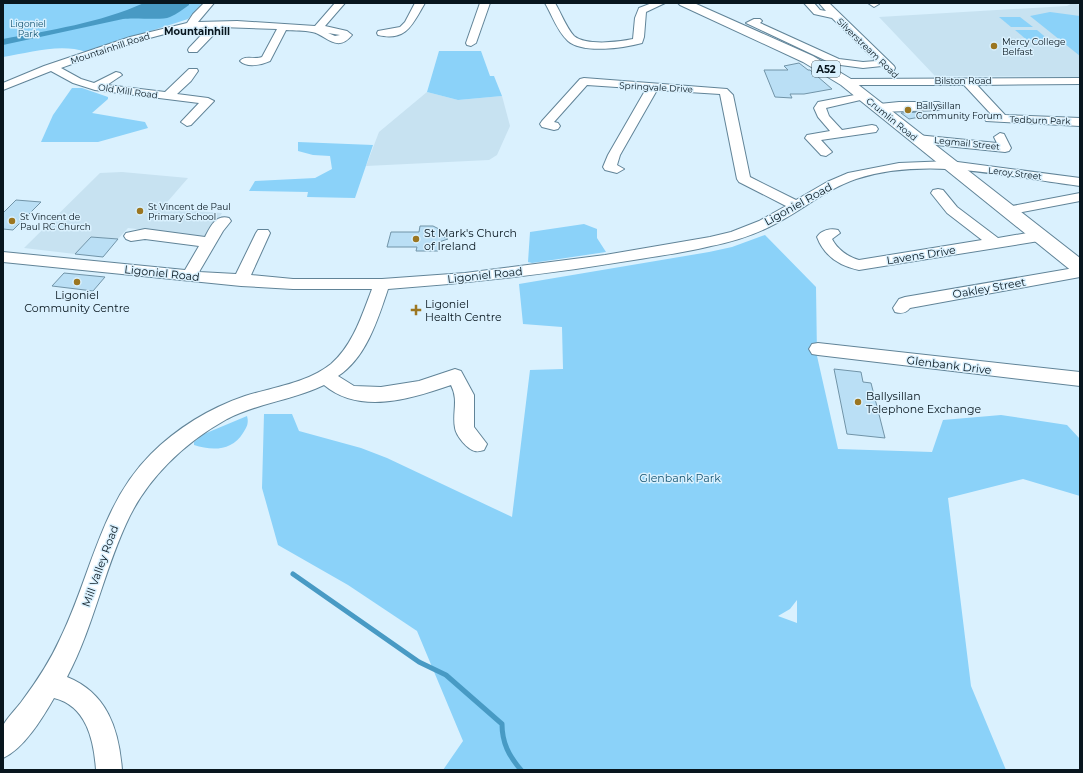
<svg xmlns="http://www.w3.org/2000/svg" width="1083" height="773" viewBox="0 0 1083 773" font-family="Montserrat,sans-serif">
  <style>
    .built { fill: #c7e2f1 }
    .green { fill: #8bd2f9; fill-rule: evenodd }
    .water { fill: #489ac4 }
    .lines { fill: none; stroke-linecap: round; stroke-linejoin: round }
    .stream { stroke: #489ac4; stroke-width: 5 }
    .building { fill: #badff5; stroke: #7194a8 }
    .minor-casing { stroke: #618498; stroke-width: 2 }
    .major-casing { stroke: #618498; stroke-width: 2 }
    .minor { fill: #fff; fill-rule: evenodd }
    .major { fill: #fff; fill-rule: evenodd }
    .poi-dot { fill: #9b7621; stroke: #daf1fe; stroke-width: 1.5 }
    .labels { text-anchor: middle; dominant-baseline: central; stroke-width: 3; stroke-linejoin: round; paint-order: stroke }
    .far-park-label { font-size: 9px; fill: #135371; stroke: #daf1fe }
    .far-poi-label { font-size: 9px; fill: #08161e; stroke: #daf1fe; text-anchor: start }
    .far-street-label { font-size: 9px; fill: #08161e; stroke: #daf1fe }
    .far-neighbourhood-label { font-size: 10px; font-weight: bold; fill: #08161e; stroke: #daf1fe }
    .shield { fill: #daf1fe; stroke: #475861; stroke-width: 1 }
    .shield-label { font-size: 10px; font-weight: bold; fill: #08161e }
    .street-label { font-size: 11px; fill: #08161e; stroke: #daf1fe }
    .poi-label { font-size: 11px; fill: #08161e; stroke: #daf1fe; text-anchor: start }
    .park-label { font-size: 11px; fill: #135371; stroke: #daf1fe }
  </style>
  <rect width="100%" height="100%" fill="#daf1fe"/>
  <g class="built">
    <polygon points="1072,3 1080,5 1080,77 935,76 879,17 1067,6"/>
    <polygon points="427,92 458,100 502,96 510,126 497,155 489,160 366,166 379,132"/>
    <polygon points="122,172 188,178 162,208 222,213 209,234 203,237 128,228 118,239 91,237 75,254 24,248 100,173"/>
  </g>
  <g class="green">
    <path d="M3 3H202L188 19 86 52C60 43 30 53 3 57Z"/>
    <polygon points="1050,12 1080,16 1080,56 1030,16"/>
    <polygon points="999,17 1020,17 1033,27 1011,27"/>
    <polygon points="1015,30 1037,30 1050,41 1028,41"/>
    <polygon points="439,51 481,51 490,76 494,76 502,96 458,100 427,92"/>
    <polygon points="72,88 82,88 108,97 108,99 92,113 145,122 148,128 98,142 41,142 53,115"/>
    <polygon points="298,142 373,145 355,198 307,197 308,192 249,191 255,181 315,178 332,169 330,156 313,155 298,151"/>
    <polygon points="584,224 597,229 597,238 606,252 532,263 528,262 530,232"/>
    <path d="M765 235 816 287 817 356 838 449 932 452 943 420 1001 415 1067 425 1080 439V496L1023 479 948 498 971 686 1006 770H443L463 741 417 631 348 585 278 545 262 488 264 414H292L299 431 361 448 387 458 512 517 530 370 563 369 562 327 523 324 519 284 709 252 732 247ZM797 600V623L778 616 790 609Z"/>
    <path d="M247 416C249 423 247 427 243 433 232 451 212 451 194 445V442L204 434Z"/>
  </g>
  <path class="water" d="M144 3H189V5C183 9 177 14 170 17 161 21 136 17 123 19L3 45V39C51 30 99 23 144 3Z"/>
  <g class="lines">
    <path class="stream" d="M293 574 419 662 446 675 502 724C502 743 509 756 521 770"/>
  </g>
  <g class="building">
    <polygon points="799,63 808,70 810,70 832,89 804,94 790,94 792,98 775,97 764,70 788,70 784,66"/>
    <polygon points="920,112 925,116 909,119 901,113"/>
    <polygon points="16,200 41,202 13,230 3,229 3,213"/>
    <polygon points="420,226 433,226 441,230 441,235 448,239 439,242 438,251 416,251 417,247 387,247 391,232 419,232"/>
    <polygon points="91,237 118,239 103,257 75,254"/>
    <polygon points="64,273 105,277 93,291 52,286"/>
    <polygon points="834,369 861,372 863,382 871,383 885,438 847,434"/>
  </g>
  <g class="lines">
    <g class="minor-casing">
      <g id="minor">
        <path d="M204 3H214L198 22 237 21 315 26 335 3H345L325 26 347 31 352 35C337 54 325 34 312 32 304 30 295 31 286 30L270 61C261 65 247 68 240 61 245 55 255 60 262 57L277 29 221 27 197 52H189L188 50 189 48 209 27C158 31 109 51 61 68L81 79 94 83 116 72 120 73 122 75 107 85 165 92 189 69H197L198 71 191 81 177 94 208 98 214 101 191 125 187 126 181 122 199 103 95 90 73 83 51 71 3 90V83L44 66 130 37 187 23 193 14ZM328 33 340 35 335 36Z"/>
        <path d="M415 3H425C413 23 407 42 378 35L377 33 378 31 400 27 405 22Z"/>
        <polygon points="480,3 490,3 476,43 471,46 467,45 466,43"/>
        <path d="M545 3H555C561 13 566 27 574 36 586 46 619 42 633 39L635 18 639 8 652 3H665L646 12 644 37 642 43C624 48 583 54 568 41 557 31 552 15 545 3Z"/>
        <polygon points="804,3 814,3 820,10 826,11 819,3 829,3 894,66 895,68 894,70 886,70 882,66 863,68 833,64 746,23 754,19 760,19 762,21 760,23 839,59 863,62 876,61 832,18 814,14"/>
        <polygon points="868,3 878,3 879,4 874,7"/>
        <path d="M584 78 727 89 733 95 750 177 796 200 827 182 848 173 899 163 950 161 1080 178V186C1008 177 928 156 856 179 824 190 799 213 769 227 751 236 731 242 711 246 688 252 664 255 640 259 557 273 473 283 388 289 378 319 366 358 338 376L354 386 381 387 419 381 455 369 461 371 474 395V427L487 444 484 450C480 451 478 452 475 451 468 450 456 436 455 428 452 412 459 401 451 385 411 399 360 415 324 385 293 400 258 403 227 419 184 443 146 479 126 524 103 574 93 628 67 677 107 693 119 729 122 770H96C94 741 87 706 54 698 43 717 24 749 3 758 3 749 0 735 3 726 5 720 18 707 22 701 37 681 50 661 60 639 91 576 100 505 151 454 177 428 210 408 245 396 274 387 307 383 331 364 353 345 362 315 372 289H293L241 286 3 262V252L185 270 199 246 145 239 131 241 126 239 124 236 126 233 145 229 205 237C210 227 216 214 229 218L231 221 223 231 199 272 236 274 256 233 258 230H268L270 233 251 275 293 279H382L465 273 605 255 710 237 731 232 759 221 786 206 739 182 737 179 720 94 657 90 620 155 617 165 624 169 617 173 605 170 603 167 608 155 646 89 587 85 554 122 558 123 560 126 558 129 554 130 542 127 540 124 542 121 580 79Z"/>
        <polygon points="1080,78 1080,84 977,85 1005,115 1080,118 1080,126 986,121 984,118 986,115 991,114 964,85 846,85 840,82 846,79"/>
        <polygon points="865,93 871,96 869,98 826,108 829,116 842,130 872,125 876,126 878,129 876,132 821,140 832,152 826,156 821,155 805,138 807,135 830,131 818,117 814,108 818,102"/>
        <polygon points="899,102 939,102 945,106 939,110 879,112 873,108 879,104"/>
        <polygon points="1000,133 1004,134 1011,148 1009,151 1005,152 917,143 911,139 917,135 997,143 994,137"/>
        <path d="M938 189 943 190 957 207 998 238 1039 231 1044 233 1046 236 1044 239 1039 241 859 270C840 266 824 256 817 237 821 230 831 228 838 230L840 233 832 239C837 249 848 257 859 260L982 240 947 213 931 193 933 190Z"/>
        <polygon points="1080,193 1080,201 1007,215 1002,214 1000,211 1002,208 1007,207"/>
        <path d="M1080 267V277L910 308C906 313 902 314 895 312L893 308 899 299 905 297Z"/>
        <polygon points="818,343 1080,372 1080,386 818,355 812,354 809,349 812,344"/>
      </g>
    </g>
    <g class="major-casing">
      <polygon id="major" points="678,3 694,3 813,56 851,79 1080,258 1080,274 1073,272 841,85 803,62 680,5"/>
    </g>
    <use href="#minor" class="minor"/>
    <use href="#major" class="major"/>
  </g>
  <g class="poi-dot">
    <circle cx="994" cy="46" r="4"/>
    <circle cx="908" cy="110" r="4"/>
    <circle cx="140" cy="211" r="4"/>
    <circle cx="12" cy="221" r="4"/>
    <circle cx="416" cy="239" r="4"/>
    <circle cx="77" cy="282" r="4"/>
    <path d="M414 304h4v4h4v4h-4v4h-4v-4h-4v-4h4z"/>
    <circle cx="858" cy="402" r="4"/>
  </g>
  <g class="labels">
    <g class="far-park-label">
      <text x="28" y="23">Ligoniel<tspan x="28" dy="10">Park</tspan></text>
    </g>
    <g class="far-poi-label">
      <text x="1002" y="41">Mercy College<tspan x="1002" dy="10">Belfast</tspan></text>
      <text x="916" y="105">Ballysillan<tspan x="916" dy="10">Community Forum</tspan></text>
      <text x="148" y="206">St Vincent de Paul<tspan x="148" dy="10">Primary School</tspan></text>
      <text x="20" y="216">St Vincent de<tspan x="20" dy="10">Paul RC Church</tspan></text>
    </g>
    <g class="far-street-label">
      <text transform="translate(110 48) rotate(-18)">Mountainhill Road</text>
      <text transform="translate(868 48) rotate(44)">Silverstream Road</text>
      <text x="963" y="80">Bilston Road</text>
      <text transform="translate(656 87) rotate(3)">Springvale Drive</text>
      <text transform="translate(128 91) rotate(8)">Old Mill Road</text>
      <text transform="translate(892 119) rotate(39)">Crumlin Road</text>
      <text transform="translate(1040 120) rotate(2)">Tedburn Park</text>
      <text transform="translate(967 143) rotate(6)">Legmail Street</text>
      <text transform="translate(1015 173) rotate(7)">Leroy Street</text>
    </g>
    <g class="far-neighbourhood-label">
      <text x="197" y="31">Mountainhill</text>
    </g>
    <rect class="shield" x="812" y="61" width="28" height="16" rx="3"/>
    <g class="shield-label">
      <text x="826" y="69">A52</text>
    </g>
    <g class="street-label">
      <text transform="translate(798 204) rotate(-29)">Ligoniel Road</text>
      <text transform="translate(921 255) rotate(-9)">Lavens Drive</text>
      <text transform="translate(162 273) rotate(6)">Ligoniel Road</text>
      <text transform="translate(485 275) rotate(-6)">Ligoniel Road</text>
      <text transform="translate(989 288) rotate(-10)">Oakley Street</text>
      <text transform="translate(949 365) rotate(7)">Glenbank Drive</text>
      <text transform="translate(100 566) rotate(-70)">Mill Valley Road</text>
    </g>
    <g class="poi-label">
      <text x="424" y="233">St Mark's Church<tspan x="424" dy="13">of Ireland</tspan></text>
      <text x="77" y="295" text-anchor="middle">Ligoniel<tspan x="77" dy="13">Community Centre</tspan></text>
      <text x="425" y="304">Ligoniel<tspan x="425" dy="13">Health Centre</tspan></text>
      <text x="866" y="396">Ballysillan<tspan x="866" dy="13">Telephone Exchange</tspan></text>
    </g>
    <g class="park-label">
      <text x="680" y="478">Glenbank Park</text>
    </g>
  </g>
  <rect width="1083" height="773" fill="none" stroke="#08161e" stroke-width="8"/>
</svg>
